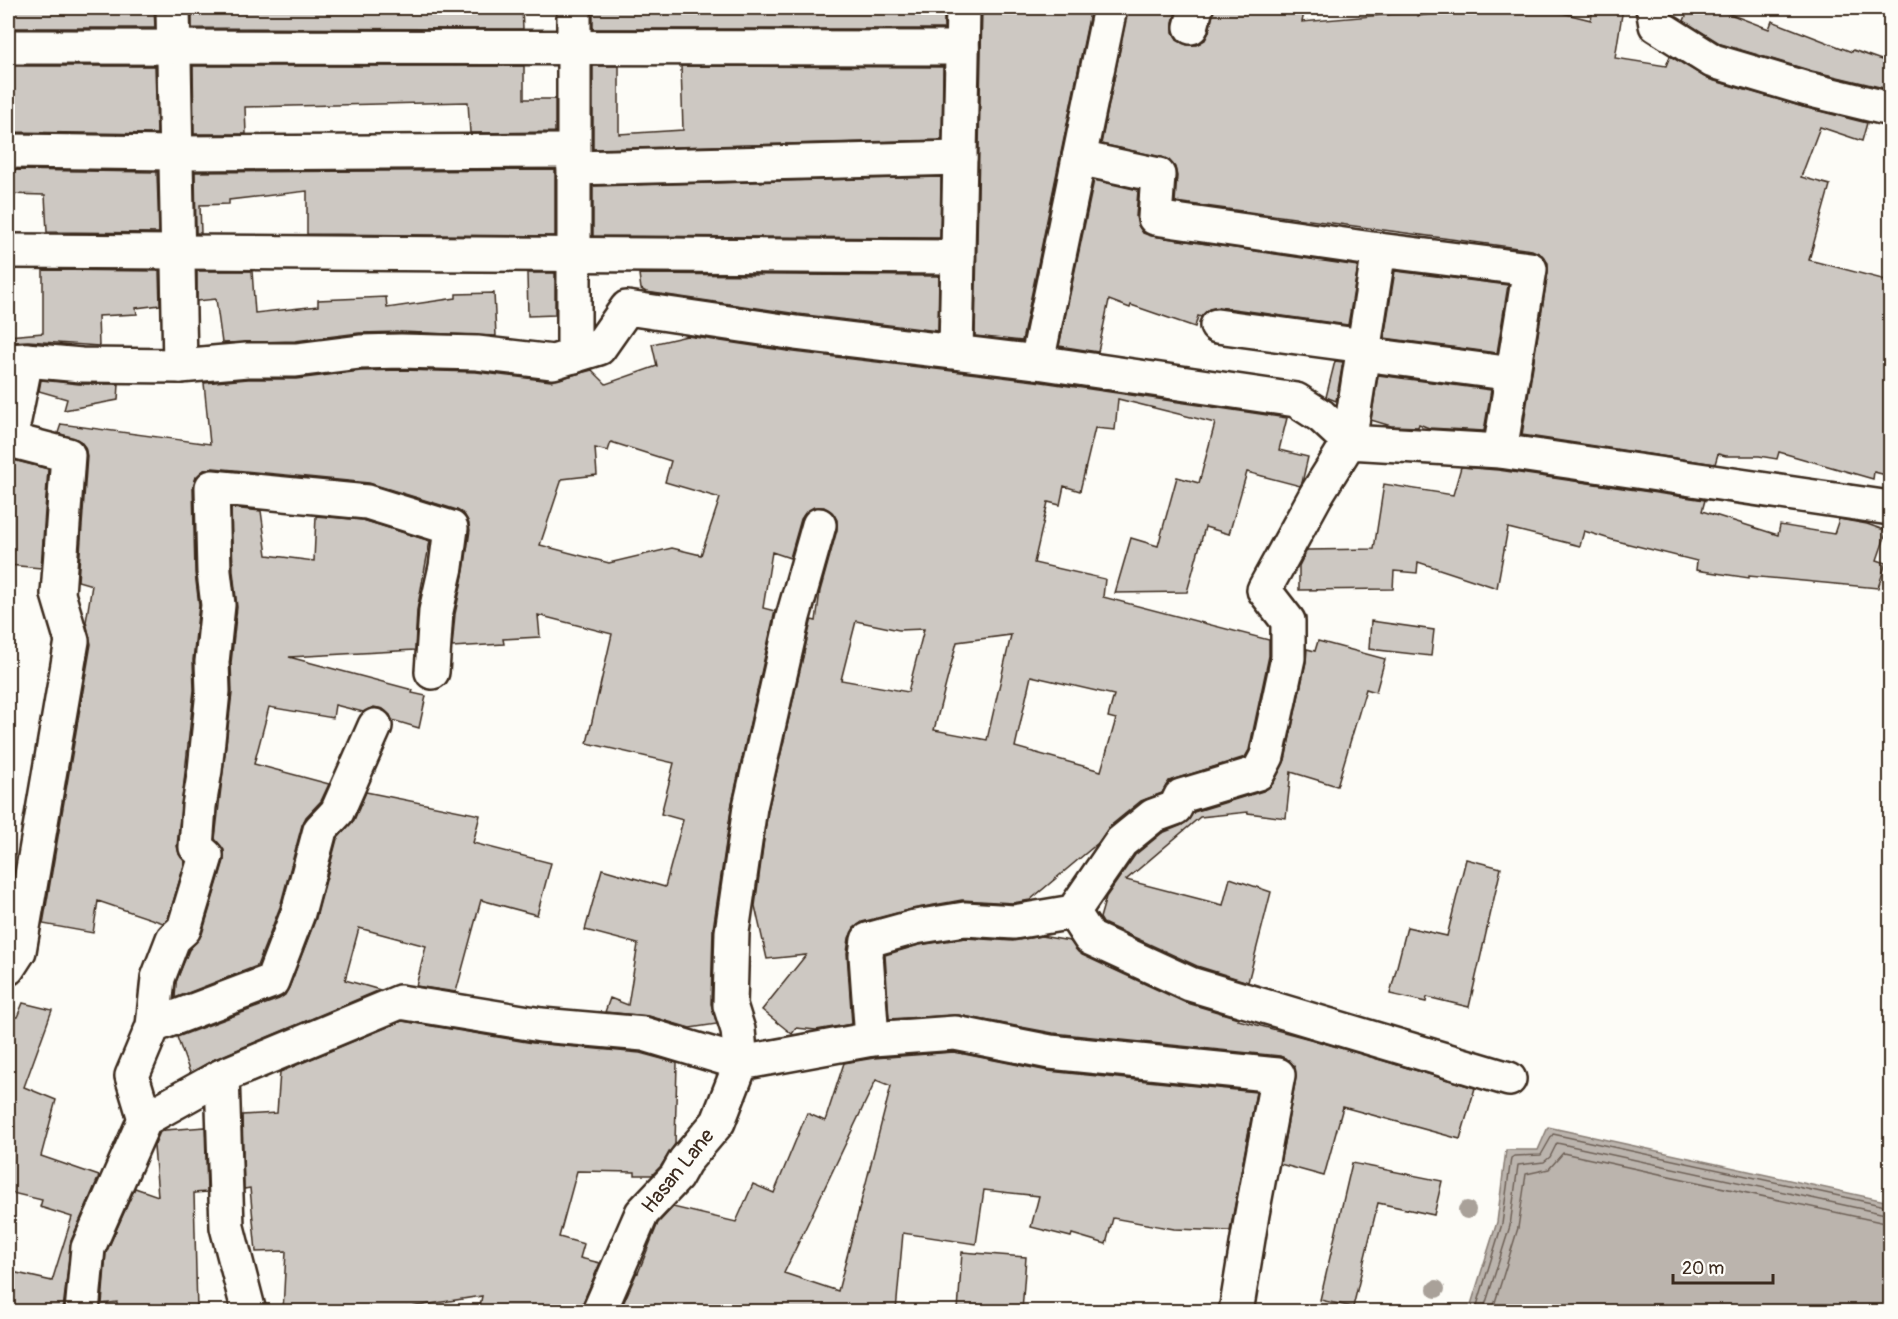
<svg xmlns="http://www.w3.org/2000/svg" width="1898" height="1319" viewBox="0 0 1898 1319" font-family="Pangolin,sans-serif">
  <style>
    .water { fill: #bbb4ad; stroke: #887d74; stroke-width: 1.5 }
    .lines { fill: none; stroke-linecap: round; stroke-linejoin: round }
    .shore { stroke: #6e6157; stroke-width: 1.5 }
    .building { fill: #cdc8c2; stroke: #3b2a1e; stroke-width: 1.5; fill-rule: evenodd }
    .minor-casing { stroke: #3b2a1e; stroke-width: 38 }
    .minor { stroke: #fdfcf7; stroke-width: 33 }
    .tree { fill: #a9a199 }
    .labels { text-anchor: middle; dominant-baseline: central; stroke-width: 6; stroke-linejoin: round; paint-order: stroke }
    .street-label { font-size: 21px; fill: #3b2a1e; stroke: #fdfcf7 }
  </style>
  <rect width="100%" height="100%" fill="#fdfcf7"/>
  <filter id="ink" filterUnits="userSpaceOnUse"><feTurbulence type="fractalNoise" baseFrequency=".0167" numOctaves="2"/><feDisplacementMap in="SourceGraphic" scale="12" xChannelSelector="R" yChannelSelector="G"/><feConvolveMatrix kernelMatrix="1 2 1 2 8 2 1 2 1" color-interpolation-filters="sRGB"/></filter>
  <g filter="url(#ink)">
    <polygon class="water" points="1548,1127 1890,1202 1890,1311 1469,1311 1497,1222 1506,1150 1538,1150"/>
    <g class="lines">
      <g class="shore">
        <polyline points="1475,1312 1502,1224 1511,1158 1514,1156 1541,1155 1553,1134 1890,1207"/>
        <polyline points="1483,1312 1510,1226 1518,1165 1544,1162 1550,1157 1557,1143 1890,1215"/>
        <polyline points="1492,1312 1518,1228 1526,1174 1549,1169 1563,1153 1890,1224"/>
      </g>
    </g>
    <g class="building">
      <polygon points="8,8 154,8 155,28 8,28"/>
      <polygon points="192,8 522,8 523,29 192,28"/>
      <rect x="593" y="8" width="351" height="21"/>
      <polygon points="982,8 1091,8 1022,341 975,336"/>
      <polygon points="1128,8 1177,8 1173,22 1173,32 1178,41 1187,45 1196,45 1205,40 1209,32 1214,8 1305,8 1302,22 1418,12 1418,16 1483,8 1542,8 1591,20 1593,8 1623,8 1615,58 1666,66 1670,56 1708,79 1803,107 1867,123 1862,141 1820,127 1801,177 1830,185 1809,260 1890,281 1890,476 1874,472 1873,479 1779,452 1777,459 1759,456 1726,456 1718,454 1715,464 1522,435 1548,272 1548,263 1542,255 1532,250 1175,202 1177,176 1175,167 1169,160 1162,157 1101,144"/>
      <polygon points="1689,8 1714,8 1769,29 1772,21 1852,52 1853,50 1890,63 1890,82 1888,89 1812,71 1721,44 1684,21"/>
      <polygon points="8,66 155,66 157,134 8,132"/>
      <polygon points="193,66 524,66 524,99 555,99 555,132 470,133 468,102 245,107 246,134 194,134"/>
      <polygon points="593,66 619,66 619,134 683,130 681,66 943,67 942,140 593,149"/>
      <polygon points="8,170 157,172 159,233 47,232 45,195 8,194"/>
      <polygon points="555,170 555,236 307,234 307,191 229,200 229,204 200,205 201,233 196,233 195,172"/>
      <polygon points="941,177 940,238 593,236 593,186"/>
      <polygon points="1094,180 1138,190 1136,217 1138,225 1143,233 1152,236 1358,266 1348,325 1219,307 1209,309 1201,317 1198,316 1195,327 1131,305 1130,308 1109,300 1098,352 1059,346"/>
      <polygon points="43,270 159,271 160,305 136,308 137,314 98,316 99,346 28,341 8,342 8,336 43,333"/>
      <polygon points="197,271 252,271 255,313 318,306 318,300 386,297 387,308 456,298 456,294 494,293 496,336 401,332 359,333 295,341 222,343 216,299 197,301"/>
      <polygon points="1395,271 1508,285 1497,353 1384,338"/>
      <polygon points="527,273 555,273 555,315 528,316"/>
      <polygon points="639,274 939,276 938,331 798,314 646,292 641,289"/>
      <path d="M687 336 794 352 1035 381 1287 418 1279 450 1308 457 1302 483 1300 486 1247 472 1229 534 1205 527 1187 592 1115 593 1131 538 1158 546 1177 477 1199 483 1215 423 1118 399 1115 430 1095 428 1080 491 1064 486 1060 505 1048 502 1034 563 1105 579 1103 597 1269 640V656L1249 750 1245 757 1169 781 1162 793 1141 801 1109 827 1098 843 1030 900 1013 903 962 900 912 909 862 922 854 928 849 938 847 953 852 1024 816 1030 796 1028 792 1034 762 1010 806 955 767 959 755 906 768 810 811 622 812 620 816 621 820 591 837 530V520L832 512 824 507H814L806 512 801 519 790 558 772 552 763 608 775 611 732 803 713 929 711 1004 717 1024 690 1028 649 1016 605 1012 610 998 628 1005 638 944 585 930 602 869 665 887 683 820 661 814 674 763 587 743 612 634 538 615 540 637 503 639 504 644 452 647 455 614 464 571 470 530 468 521 464 514 457 510 369 483 213 468 204 470 196 477 193 487 195 573 199 605 193 660 194 690 177 846 179 854 185 862 168 919 163 923 98 901 93 933 43 924 91 644 86 622 92 585 78 581 87 456 85 447 80 441 58 433 61 424 210 444 204 383 248 379H296L361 371 401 370 476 372 551 381 592 370 606 384 657 366 652 344ZM611 442 671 461 665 482 720 498 701 555 672 548 609 563 540 545 562 479 597 475 595 448 608 451ZM856 621 899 630 924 629 908 692 841 680ZM1011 635 987 740 934 730 957 642ZM1031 676 1114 695 1108 717 1116 719 1101 771 1015 747Z"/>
      <polygon points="1335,361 1343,362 1336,401 1326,397"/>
      <polygon points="1378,375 1491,390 1484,431 1429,428 1419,424 1418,427 1391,426 1371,420"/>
      <polygon points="41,380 79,384 119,384 118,400 64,410 67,399 39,391"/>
      <polygon points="13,460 48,469 41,568 8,565 8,479"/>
      <polygon points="1461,467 1498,470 1705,500 1702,511 1778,535 1780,525 1834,534 1839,519 1867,524 1887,531 1877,560 1886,563 1878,588 1749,576 1749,578 1696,570 1697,561 1613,540 1584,531 1580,546 1508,528 1497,588 1418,562 1417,573 1394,571 1393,589 1299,590 1299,566 1307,550 1374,549 1384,484 1453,495"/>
      <polygon points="231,508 261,511 267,555 314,561 316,516 363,520 430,541 417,610 415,650 289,657 413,690 412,693 426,696 419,728 392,720 390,715 383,709 374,707 363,712 335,705 333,718 269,707 254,764 329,784 321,801 306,817 302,825 280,907 257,966 175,998 176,982 189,950 202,934 224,861 224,850 215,839 232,693 231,663 237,607 233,571"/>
      <polygon points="1371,621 1434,630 1431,656 1369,649"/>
      <polygon points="1318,641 1385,659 1376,692 1366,689 1337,786 1291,772 1286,818 1248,813 1248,812 1200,817 1126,880 1223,905 1230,878 1271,892 1248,982 1197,966 1103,923 1100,918 1106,897 1135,855 1162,833 1182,825 1194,812 1263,791 1274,782 1285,760 1306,662 1307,649 1315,651"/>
      <polygon points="366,792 480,815 473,843 551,863 537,915 481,900 456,992 416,986 426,946 359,928 345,980 380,990 215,1059 190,1073 177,1037 279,999 285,995 289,988 316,918 337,839 354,820"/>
      <polygon points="1466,859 1501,868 1469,1007 1427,997 1426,1002 1390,994 1407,927 1447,936"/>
      <polygon points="1041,936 1070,941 1082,955 1184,1002 1238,1018 1238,1020 1310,1039 1475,1088 1460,1139 1343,1107 1324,1176 1280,1164 1296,1078 1295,1068 1289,1060 1280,1056 1053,1033 958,1015 889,1019 885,955 919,945 966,938 1013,941"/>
      <polygon points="23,1003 52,1010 24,1087 56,1100 41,1156 99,1176 71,1241 63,1309 42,1311 8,1304 8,1271 52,1281 72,1217 40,1207 42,1200 8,1192 8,1017 17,1017"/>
      <polygon points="402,1021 533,1043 640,1053 677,1063 675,1144 661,1166 652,1175 635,1175 635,1172 577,1171 559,1237 584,1244 580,1258 600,1263 582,1305 581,1311 479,1311 482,1296 385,1311 283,1311 286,1251 256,1252 250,1188 244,1189 242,1115 277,1113 280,1072"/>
      <path d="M954 1052 1048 1071 1256 1092 1230 1231 1174 1229 1113 1218 1106 1244 1072 1234 1071 1237 1031 1227 1039 1196 984 1190 976 1244 903 1233 896 1311H620L637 1272 638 1273 658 1223 673 1207 736 1222 753 1184 774 1193 807 1113 825 1121 844 1063 874 1058ZM876 1080 891 1086 838 1291 784 1273Z"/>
      <polygon points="205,1127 207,1192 194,1193 197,1311 117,1311 117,1302 102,1304 106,1253 135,1188 158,1196 154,1146 160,1132 165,1130"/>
      <polygon points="1352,1163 1442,1181 1434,1215 1378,1203 1353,1307 1320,1300"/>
      <polygon points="962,1252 1026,1257 1022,1311 958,1311"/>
    </g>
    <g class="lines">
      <g class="minor-casing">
        <g id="minor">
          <polyline points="173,8 180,366"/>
          <polyline points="1653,8 1656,25 1713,61 1807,89 1890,109"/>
          <polyline points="1191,27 1196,8"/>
          <polyline points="8,47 962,48"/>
          <polyline points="8,151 176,153 573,151"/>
          <polyline points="1079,158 1158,175 1155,218 1379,250"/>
          <polyline points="574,168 960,158"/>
          <polyline points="8,251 958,257"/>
          <polyline points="1217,326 1364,346"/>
          <polyline points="956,352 963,8"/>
          <polyline points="1363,354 1513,374"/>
          <polyline points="574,356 574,8"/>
          <polyline points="8,361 26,360 81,365 180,366 247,360 296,360 360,352 401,351 477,353 553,362 599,348 627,308 796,333 1037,362 1296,400 1321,416 1349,442"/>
          <polyline points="1037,362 1110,8"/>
          <polyline points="1349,442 1379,250 1530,269 1500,451 1890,508"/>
          <polyline points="1073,912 1090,938 1190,984 1509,1079"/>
          <polyline points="8,968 19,951 72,641 58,594 68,455 10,440 26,360"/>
          <polyline points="153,1026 158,978 173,939 184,929 206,856 196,847 199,806 205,770 213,691 212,662 218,605 214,572 212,487 367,502 451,528 446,567 436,611 432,672"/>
          <polyline points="872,1039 866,955 868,940 915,927 965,919 1014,922 1073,912 1121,842 1153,816 1175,808 1181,796 1258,773 1267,756 1288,658 1288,621 1264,590 1316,495 1349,442 1500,451"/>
          <polyline points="222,1076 227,1227 249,1312"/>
          <polyline points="145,1119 132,1076 153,1026 272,981 298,913 320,830 337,812 375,726"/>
          <polyline points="82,1312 88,1248 145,1119 222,1076 400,1002 541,1025 644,1034 741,1063 872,1039 955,1033 1050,1052 1278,1075 1252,1214 1236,1312"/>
          <polyline points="599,1312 642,1213 676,1177 685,1161 718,1122 741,1063 738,1030 730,1005 732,932 750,807 793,617 819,525"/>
        </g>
      </g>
      <use href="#minor" class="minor"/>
    </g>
    <g class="tree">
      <circle cx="1467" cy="1210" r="9"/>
      <circle cx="1436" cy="1289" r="9"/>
    </g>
  </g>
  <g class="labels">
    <g class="street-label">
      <text transform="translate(678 1171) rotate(-51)">Hasan Lane</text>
    </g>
  </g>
  <rect width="1898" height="1319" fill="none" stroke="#fdfcf7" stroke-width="30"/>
  <rect x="15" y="15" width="1868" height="1289" fill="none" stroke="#3b2a1e" stroke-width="2" filter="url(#ink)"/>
  <path d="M1673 1274v9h100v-9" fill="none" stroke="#3b2a1e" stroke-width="3"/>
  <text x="1682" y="1274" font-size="18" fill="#3b2a1e" stroke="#fdfcf7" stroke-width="4.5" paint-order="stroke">20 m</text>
</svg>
